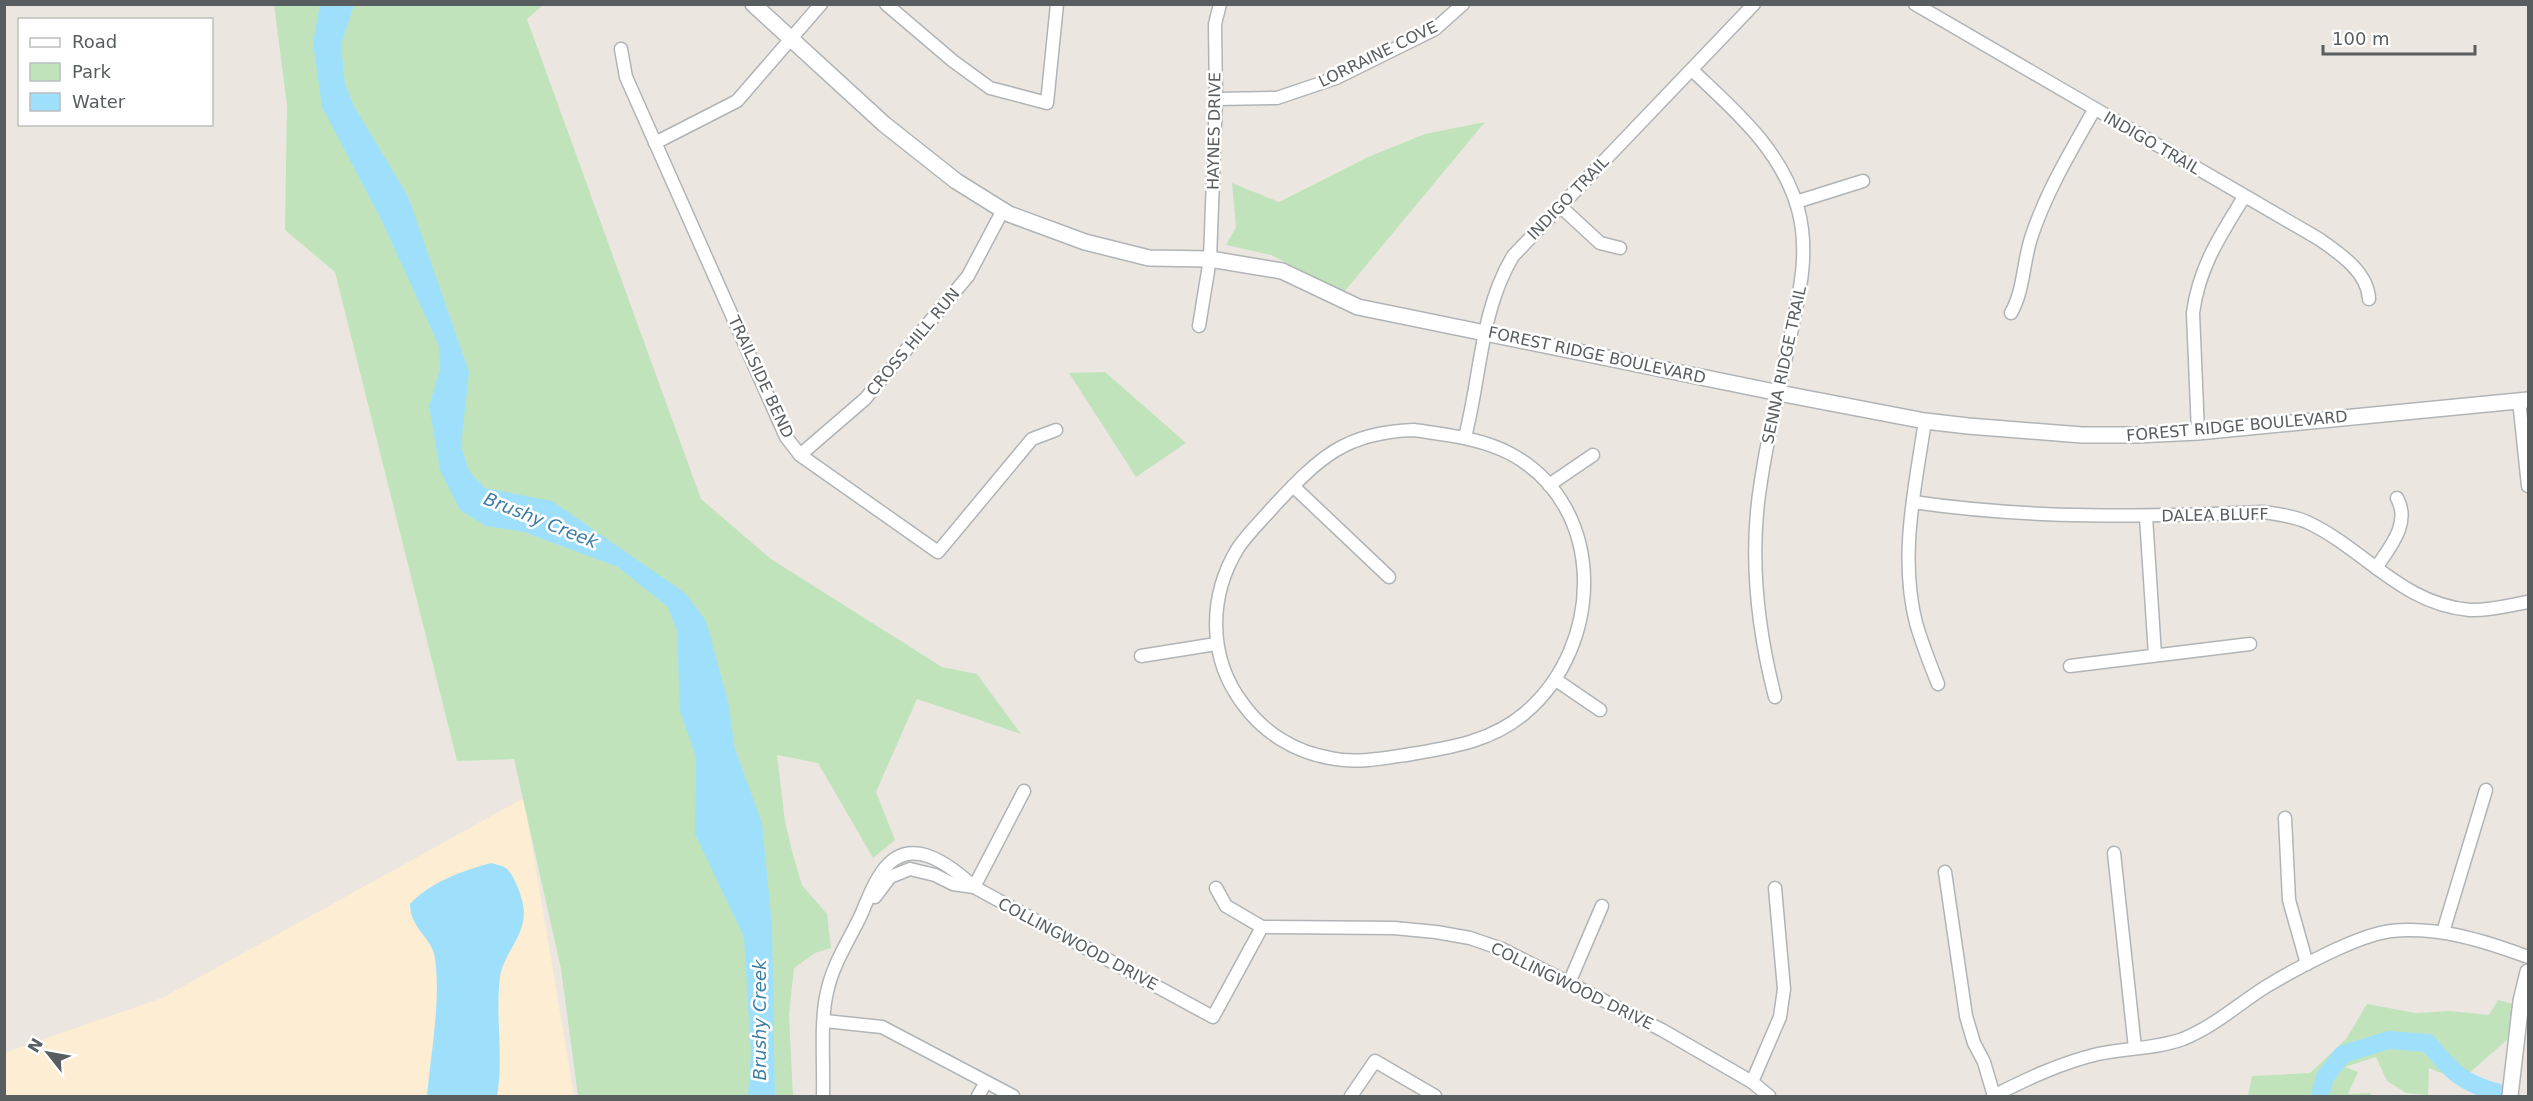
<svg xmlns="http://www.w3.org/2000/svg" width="2533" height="1101" viewBox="0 0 2533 1101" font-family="'DejaVu Sans',sans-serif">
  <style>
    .commercial { fill: #fcedd3 }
    .green { fill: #c1e3bc }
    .water { fill: #9ee0fc }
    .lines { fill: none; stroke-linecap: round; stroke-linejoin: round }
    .river { stroke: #9ee0fc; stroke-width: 18 }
    .minor-casing { stroke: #b0b4b7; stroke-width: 15 }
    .tertiary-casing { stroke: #b0b4b7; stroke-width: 18 }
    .minor { stroke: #fff; stroke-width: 12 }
    .tertiary { stroke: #fff; stroke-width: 15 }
    .labels { text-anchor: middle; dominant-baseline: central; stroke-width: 5; stroke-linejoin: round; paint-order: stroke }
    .street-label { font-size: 16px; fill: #585d60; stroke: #fff }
    .water-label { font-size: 18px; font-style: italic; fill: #3c7da4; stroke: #fff }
  </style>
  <rect width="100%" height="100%" fill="#ebe7e0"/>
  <polygon class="commercial" points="524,798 574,1096 5,1096 4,1053 162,998"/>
  <g class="green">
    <polygon points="274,5 543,5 527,19 701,499 771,559 942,667 977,674 1021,734 917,699 876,792 895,840 873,858 818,763 777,755 785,821 792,851 802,885 827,914 831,948 815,953 794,968 789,1015 793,1096 578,1096 561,969 514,759 457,761 335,272 285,230 287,105"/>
    <polygon points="1485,122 1344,292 1271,255 1226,245 1236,227 1232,183 1279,202 1368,157 1425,134"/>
    <polygon points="1105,372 1186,443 1136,477 1069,373"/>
    <polygon points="2498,1000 2513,1004 2507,1040 2460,1081 2429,1068 2428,1095 2406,1093 2387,1081 2376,1057 2345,1067 2358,1072 2348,1094 2370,1093 2371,1096 2248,1096 2252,1076 2310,1073 2346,1039 2367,1004 2416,1013 2450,1011 2489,1015"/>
  </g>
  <g class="water">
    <polygon points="320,5 354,5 341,45 345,84 354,106 408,196 469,372 461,446 469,471 485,488 552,501 685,593 706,621 728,701 735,749 762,823 772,926 775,1096 748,1096 751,1053 744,937 695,834 696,757 680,711 677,631 668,607 618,567 524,532 486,526 460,510 440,470 429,406 440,370 439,346 381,219 322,107 313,42"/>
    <path d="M492 863C497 865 505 866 508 870 516 879 524 901 524 913 524 937 503 955 500 977 495 1017 504 1057 497 1096H427C431 1051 441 1003 435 958 432 937 410 929 410 904 430 882 464 870 492 863Z"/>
  </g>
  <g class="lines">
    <path class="river" d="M2320 1096 2325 1077 2343 1054 2389 1040 2428 1043C2452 1072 2462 1083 2499 1093"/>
    <g class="minor-casing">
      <g id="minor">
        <polyline points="886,4 953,61 990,88 1047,103 1057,4"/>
        <path d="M1915 4 2319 239C2339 253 2368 272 2369 299"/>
        <polyline points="621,49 626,77 786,437 800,455 938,552 1032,439 1056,430"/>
        <path d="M1692 70C1735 111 1781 149 1798 209 1810 253 1799 295 1790 338 1780 386 1768 433 1761 481 1749 552 1757 627 1775 697"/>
        <polyline points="1216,99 1277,98 1336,78 1435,29 1463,4"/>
        <polyline points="655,143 737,101 821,4"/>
        <polyline points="1796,202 1863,181"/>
        <polyline points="1560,206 1600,243 1620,248"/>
        <path d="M2011 313C2024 290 2023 263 2031 238 2046 192 2071 151 2094 110"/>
        <polyline points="1199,326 1210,259 1216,99 1215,24 1220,4"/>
        <polyline points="2519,400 2528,486"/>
        <path d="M1925 421C1915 488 1899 556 1916 623 1922 644 1930 664 1938 684"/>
        <path d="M1414 430C1447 435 1481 438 1511 454 1608 507 1604 646 1525 713 1492 741 1453 747 1412 754 1385 758 1357 764 1330 758 1295 752 1264 733 1243 704 1208 658 1208 597 1238 548 1248 533 1262 520 1274 506 1319 458 1345 432 1414 430Z"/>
        <path d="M2198 432 2193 313C2199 267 2220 236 2244 197"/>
        <path d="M1465 437C1481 376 1480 311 1513 256L1754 4"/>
        <polyline points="800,455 865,399 968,276 1003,210"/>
        <polyline points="1549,485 1593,455"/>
        <polyline points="1293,486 1389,577"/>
        <path d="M1913 502C2029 519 2145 517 2263 512 2278 514 2293 516 2307 522 2365 549 2401 604 2470 610 2489 611 2510 605 2528 602"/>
        <polyline points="2146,517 2155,655"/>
        <path d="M2376 568C2390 547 2411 523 2397 498"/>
        <polyline points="1141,656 1216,644"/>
        <polyline points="2070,666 2250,644"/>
        <polyline points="1556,680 1600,710"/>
        <polyline points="2285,818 2289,900 2307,964"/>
        <polyline points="2114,853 2135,1048"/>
        <polyline points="1945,872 1966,1016 1974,1043 1984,1062 1994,1096"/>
        <polyline points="974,887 1024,791"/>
        <polyline points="1216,888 1226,906 1262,927"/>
        <polyline points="875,897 890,877 910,869 935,875 953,884 974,887"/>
        <polyline points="1262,927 1394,928 1436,932 1470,938 1502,949 1662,1030 1752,1082 1769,1096"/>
        <polyline points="2443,932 2486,790"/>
        <polyline points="1569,983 1602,906"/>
        <polyline points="825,1021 882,1027 1013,1096"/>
        <polyline points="1752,1082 1780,1017 1784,989 1775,888"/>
        <path d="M823 1096C824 1065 820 1021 827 992 833 964 848 942 860 917 867 902 872 885 882 872 909 833 949 864 974 887L1213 1017 1262 927"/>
        <polyline points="978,1096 986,1082"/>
        <polyline points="1351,1096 1375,1061 1435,1096"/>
        <path d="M1993 1096C2027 1079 2060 1063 2098 1054 2126 1048 2155 1049 2183 1039 2215 1026 2238 1004 2267 986 2297 968 2358 935 2391 931 2438 926 2485 941 2528 957"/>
      </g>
    </g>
    <g class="tertiary-casing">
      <g id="tertiary">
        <polyline points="753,4 884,124 956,181 1009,214 1085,242 1149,258 1210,259 1282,271 1358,307 1779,393 1925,421 1968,426 2082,435 2137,435 2198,432 2528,400"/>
        <polyline points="2510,1096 2521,1001 2528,972"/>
      </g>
    </g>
    <use href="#minor" class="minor"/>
    <use href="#tertiary" class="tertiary"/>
  </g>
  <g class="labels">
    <g class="street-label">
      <text transform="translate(1378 54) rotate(-26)">LORRAINE COVE</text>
      <text transform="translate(1214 131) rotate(-89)">HAYNES DRIVE</text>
      <text transform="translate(2152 143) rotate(30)">INDIGO TRAIL</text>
      <text transform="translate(1568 198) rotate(-46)">INDIGO TRAIL</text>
      <text transform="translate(913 342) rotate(-50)">CROSS HILL RUN</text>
      <text transform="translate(1597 355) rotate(12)">FOREST RIDGE BOULEVARD</text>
      <text transform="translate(1784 365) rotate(-78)">SENNA RIDGE TRAIL</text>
      <text transform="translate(761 377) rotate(65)">TRAILSIDE BEND</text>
      <text transform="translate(2237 426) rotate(-5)">FOREST RIDGE BOULEVARD</text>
      <text transform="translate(2215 515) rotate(-1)">DALEA BLUFF</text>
      <text transform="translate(1078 944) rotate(28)">COLLINGWOOD DRIVE</text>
      <text transform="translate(1572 986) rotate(26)">COLLINGWOOD DRIVE</text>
    </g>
    <g class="water-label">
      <text transform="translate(541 520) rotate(22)">Brushy Creek</text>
      <text transform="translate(759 1020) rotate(-90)">Brushy Creek</text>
    </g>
  </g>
  <rect width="2533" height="1101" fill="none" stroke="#585d60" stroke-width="12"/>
  <rect x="18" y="18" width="195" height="108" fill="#ffffff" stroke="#bcbebf" stroke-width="1.5"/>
  <rect x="30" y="38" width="30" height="9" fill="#ffffff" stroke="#bcbebf" stroke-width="1.5"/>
  <text x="72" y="48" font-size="18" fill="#585d60">Road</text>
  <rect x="30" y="63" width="30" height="18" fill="#c1e3bc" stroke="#bcbebf" stroke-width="1.5"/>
  <text x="72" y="78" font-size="18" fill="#585d60">Park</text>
  <rect x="30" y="93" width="30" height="18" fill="#9ee0fc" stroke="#bcbebf" stroke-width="1.5"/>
  <text x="72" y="108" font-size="18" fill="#585d60">Water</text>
  <g transform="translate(48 1053) rotate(301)" stroke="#ffffff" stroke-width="4.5" paint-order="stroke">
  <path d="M0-4.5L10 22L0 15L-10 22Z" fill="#585d60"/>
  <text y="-9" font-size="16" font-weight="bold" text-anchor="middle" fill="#585d60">N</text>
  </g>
  <path d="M2323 45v9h152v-9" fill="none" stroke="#585d60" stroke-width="3"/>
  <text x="2332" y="45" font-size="18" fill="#585d60" stroke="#ffffff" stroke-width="4.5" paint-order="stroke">100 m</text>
</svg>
